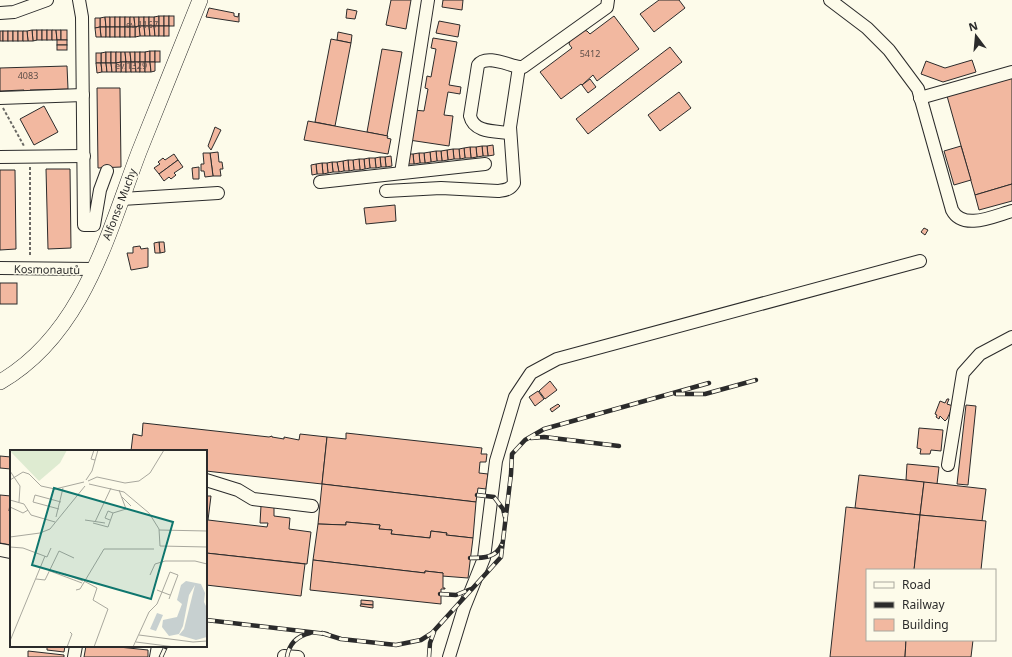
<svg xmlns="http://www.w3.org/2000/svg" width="1012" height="657" viewBox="0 0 1012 657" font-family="'Noto Sans',sans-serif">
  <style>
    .building { fill: #f2b8a0; stroke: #2b2b2b }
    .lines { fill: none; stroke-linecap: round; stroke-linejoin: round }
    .minor-casing { stroke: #2b2b2b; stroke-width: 14 }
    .major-casing { stroke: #2b2b2b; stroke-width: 16 }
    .path { stroke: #6a6964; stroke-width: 2; stroke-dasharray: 3 2; stroke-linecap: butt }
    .minor { stroke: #fdfbea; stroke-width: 12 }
    .major { stroke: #fdfbea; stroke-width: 15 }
    .rail-casing { stroke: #2b2b2b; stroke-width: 4.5 }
    .rail { stroke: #fdfbea; stroke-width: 3; stroke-dasharray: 9; stroke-linecap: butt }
    .labels { text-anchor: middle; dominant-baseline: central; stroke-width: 3; stroke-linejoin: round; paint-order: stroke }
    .number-label { font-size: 9px; fill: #5d4e48 }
    .street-label { font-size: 11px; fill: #2b2b2b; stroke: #fdfbea }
    .inset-road { fill: none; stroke: #a9a89e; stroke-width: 1 }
    .view { fill: #0f766e; fill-opacity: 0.15; stroke: #0f766e; stroke-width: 2 }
    .inset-edge { fill: none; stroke: #2b2b2b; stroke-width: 2 }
  </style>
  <rect width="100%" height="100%" fill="#fdfbea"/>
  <g class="building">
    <polygon points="391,0 411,0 406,29 386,25"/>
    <polygon points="443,0 463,0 462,10 442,7"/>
    <polygon points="659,0 679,0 685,8 654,32 640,14"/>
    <polygon points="209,8 234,13 234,16 238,17 239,13 239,22 206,17"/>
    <polygon points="347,9 357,11 355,19 346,18"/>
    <polygon points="159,16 159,26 154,26 154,17"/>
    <rect x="159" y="16" width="5" height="10"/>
    <rect x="164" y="16" width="5" height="10"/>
    <rect x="169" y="16" width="5" height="10"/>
    <polygon points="614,16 639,49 597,81 593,75 582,85 581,84 561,99 540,72 572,48 569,44 570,40 583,30 587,31 590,34"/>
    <polygon points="105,17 106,27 100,27 100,18"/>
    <polygon points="105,17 110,17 110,27 106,27"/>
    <rect x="110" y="17" width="5" height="10"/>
    <rect x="115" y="17" width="5" height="10"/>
    <rect x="120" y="17" width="5" height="10"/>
    <rect x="125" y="17" width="5" height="10"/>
    <polygon points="130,17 134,17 135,27 130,27"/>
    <polygon points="134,17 139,17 139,26 135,27"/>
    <rect x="139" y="17" width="5" height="9"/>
    <rect x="144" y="17" width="5" height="9"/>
    <rect x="149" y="17" width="5" height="9"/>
    <polygon points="95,18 100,18 100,27 95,28"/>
    <polygon points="439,21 460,25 458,37 436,33"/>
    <polygon points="139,26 144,26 145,36 140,36"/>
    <polygon points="139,26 140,36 135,37 135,27"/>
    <polygon points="144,26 149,26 150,36 145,36"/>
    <polygon points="149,26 154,26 155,36 150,36"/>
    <polygon points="154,26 159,26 159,36 155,36"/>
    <rect x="159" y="26" width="5" height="10"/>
    <rect x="164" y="26" width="5" height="10"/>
    <polygon points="100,27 106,27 106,37 101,37"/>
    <polygon points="100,27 101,37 96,37 95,28"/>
    <rect x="106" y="27" width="4" height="10"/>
    <rect x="110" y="27" width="5" height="10"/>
    <rect x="115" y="27" width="5" height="10"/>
    <rect x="120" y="27" width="5" height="10"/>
    <rect x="125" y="27" width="5" height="10"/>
    <rect x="130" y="27" width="5" height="10"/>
    <polygon points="32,30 37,30 37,40 33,41"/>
    <polygon points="32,30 33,41 28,41 27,31"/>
    <rect x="37" y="30" width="5" height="10"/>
    <rect x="42" y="30" width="5" height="10"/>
    <rect x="47" y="30" width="5" height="10"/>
    <polygon points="52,30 56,30 57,40 52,40"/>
    <polygon points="56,30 61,30 61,40 57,40"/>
    <rect x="61" y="30" width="6" height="10"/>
    <rect x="0" y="31" width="3" height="10"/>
    <rect x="3" y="31" width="5" height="10"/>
    <rect x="8" y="31" width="5" height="10"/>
    <rect x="13" y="31" width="5" height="10"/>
    <rect x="18" y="31" width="5" height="10"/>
    <polygon points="23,31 27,31 28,41 23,41"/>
    <polygon points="338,32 352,35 351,43 337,40"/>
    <polygon points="433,38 457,42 449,85 461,87 460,94 448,92 444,115 453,116 449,146 409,140 414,110 424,111 428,89 425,88 427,76 431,77 436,49 431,48"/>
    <polygon points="331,39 351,43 335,126 315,122"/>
    <rect x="57" y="40" width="10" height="5"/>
    <rect x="57" y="45" width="10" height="5"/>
    <polygon points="670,47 682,62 588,134 576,119"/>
    <polygon points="382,49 402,52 387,136 367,132"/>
    <polygon points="150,51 150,62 145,62 145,52"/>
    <rect x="150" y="51" width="5" height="11"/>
    <rect x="155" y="51" width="5" height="11"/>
    <polygon points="106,52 106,63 101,63 101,53"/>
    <rect x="106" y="52" width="5" height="11"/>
    <rect x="111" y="52" width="5" height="11"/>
    <polygon points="116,52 121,52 121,62 116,63"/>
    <polygon points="121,52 125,52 126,62 121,62"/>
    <polygon points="125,52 130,52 131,62 126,62"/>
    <polygon points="130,52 135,52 135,62 131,62"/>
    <rect x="135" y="52" width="5" height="10"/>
    <rect x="140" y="52" width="5" height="10"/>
    <rect x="96" y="53" width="5" height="10"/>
    <polygon points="972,60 976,72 943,82 921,74 926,61 945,68"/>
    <rect x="121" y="62" width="5" height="10"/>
    <polygon points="121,62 121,72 116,72 116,63"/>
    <rect x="126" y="62" width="5" height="10"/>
    <polygon points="131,62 135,62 136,72 131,72"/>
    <polygon points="135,62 140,62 140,72 136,72"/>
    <rect x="140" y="62" width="5" height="10"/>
    <polygon points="145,62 150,62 151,72 145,72"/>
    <polygon points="150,62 155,62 155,71 151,72"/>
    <polygon points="96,63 101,63 102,72 97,73"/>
    <polygon points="101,63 106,63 107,72 102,72"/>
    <polygon points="106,63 111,63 112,72 107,72"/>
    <polygon points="111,63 116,63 116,72 112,72"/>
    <polygon points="67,66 68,89 30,90 30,92 24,92 24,90 0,91 0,68"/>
    <polygon points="1012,78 1012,184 975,195 947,96"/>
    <polygon points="590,79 596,87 588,93 582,85"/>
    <polygon points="97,88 120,88 121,167 98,168"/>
    <polygon points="679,92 691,108 660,131 648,115"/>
    <polygon points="44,106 58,132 34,145 20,119"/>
    <polygon points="308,121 388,136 387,138 391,139 388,154 304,140"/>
    <polygon points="215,127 221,130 211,150 208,146"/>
    <polygon points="493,145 494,155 488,156 487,146"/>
    <polygon points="482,146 487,146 488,156 483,156"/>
    <polygon points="482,146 483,156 477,157 476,147"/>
    <polygon points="961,146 971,180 954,185 944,151"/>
    <polygon points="470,147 476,147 477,157 471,158"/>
    <polygon points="470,147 471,158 465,158 464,148"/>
    <polygon points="464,148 465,158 460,159 459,149"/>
    <polygon points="453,149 459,149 460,159 454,159"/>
    <polygon points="453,149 454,159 448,160 447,150"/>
    <polygon points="447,150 448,160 442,161 441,151"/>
    <polygon points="436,151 441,151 442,161 437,161"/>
    <polygon points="436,151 437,161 431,162 430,152"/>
    <polygon points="218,152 219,162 222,162 223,169 220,169 221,176 213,176 210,153"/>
    <polygon points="430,152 431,162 425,163 424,153"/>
    <polygon points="203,153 210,153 213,176 205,177 204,171 201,171 201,164 204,164"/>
    <polygon points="419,153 424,153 425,163 420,163"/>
    <polygon points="419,153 420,163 414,164 413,154"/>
    <polygon points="174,154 178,160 159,174 154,168 160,164 158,162 163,158 165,160"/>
    <polygon points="407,154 413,154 414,164 408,164"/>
    <polygon points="391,156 392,166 386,167 385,157"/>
    <polygon points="380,157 385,157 386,167 381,167"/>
    <polygon points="380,157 381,167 376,168 375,158"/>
    <polygon points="369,158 375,158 376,168 370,168"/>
    <polygon points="369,158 370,168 365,169 364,159"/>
    <polygon points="359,159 364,159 365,169 360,170"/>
    <polygon points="359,159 360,170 354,170 353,160"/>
    <polygon points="178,160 183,167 174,173 176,175 171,179 169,177 164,181 159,174"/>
    <polygon points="348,160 353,160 354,170 349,171"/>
    <polygon points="348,160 349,171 344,171 343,161"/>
    <polygon points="343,161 344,171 339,172 337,162"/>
    <polygon points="332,162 337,162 339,172 333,172"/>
    <polygon points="332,162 333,172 328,173 327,163"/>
    <polygon points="322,163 327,163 328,173 323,174"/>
    <polygon points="322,163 323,174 317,174 316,164"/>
    <polygon points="316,164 317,174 312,175 311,165"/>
    <polygon points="199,167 199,179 193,179 192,168"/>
    <polygon points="46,169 70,169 71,248 48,249"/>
    <polygon points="0,170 15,170 16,249 0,250"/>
    <polygon points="1012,184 1012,201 979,210 975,195"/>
    <polygon points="395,205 396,221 366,224 364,208"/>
    <polygon points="924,228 928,230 925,235 921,232"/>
    <polygon points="159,242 164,242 165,252 160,253"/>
    <polygon points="159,242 160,253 155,253 154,243"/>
    <polygon points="140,246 141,249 148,248 148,267 131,270 127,253 133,253 133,247"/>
    <rect x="0" y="283" width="17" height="21"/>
    <polygon points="550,381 557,390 545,399 539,391"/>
    <polygon points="538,391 544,399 535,406 529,397"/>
    <polygon points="947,399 949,399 947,404 953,406 947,419 945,421 940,416 939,419 936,417 937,415 935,414 940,401 945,403"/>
    <polygon points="558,404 560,406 552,412 550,409"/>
    <polygon points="966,405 976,406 968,485 957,484"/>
    <polygon points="143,423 269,437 272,436 272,437 284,439 284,437 299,440 300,434 327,437 322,484 206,471 206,451 131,451 133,434 142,436"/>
    <polygon points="919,428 943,430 941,451 931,450 930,454 920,454 921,449 917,448"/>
    <polygon points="346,433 482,448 481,454 487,454 486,462 480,462 479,473 488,474 486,489 478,488 476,502 322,484 327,437 346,439"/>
    <polygon points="0,456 11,457 11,469 0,468"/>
    <polygon points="907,464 939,467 937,484 906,480"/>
    <polygon points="859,475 924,482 920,515 855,508"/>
    <polygon points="924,482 986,489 982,521 920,515"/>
    <polygon points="322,484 476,502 473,538 446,535 447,533 431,531 430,538 391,534 392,530 379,529 380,525 346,522 346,525 318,524"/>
    <polygon points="0,495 11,496 9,511 11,511 11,545 0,543"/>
    <polygon points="206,496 211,496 208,520 267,527 268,523 260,523 261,506 274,507 274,516 290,518 289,529 311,532 307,564 206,553"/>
    <polygon points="846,507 920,515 914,570 867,570 867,640 906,640 905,657 830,657"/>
    <polygon points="920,515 986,521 981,570 914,570"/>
    <polygon points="346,522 380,525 379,529 392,530 391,534 430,538 431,531 447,533 446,535 473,538 468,578 442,576 443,573 425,571 425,573 313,560 318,524 346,525"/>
    <polygon points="206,553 305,564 301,596 206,585"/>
    <polygon points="313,560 425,573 425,571 443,573 443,588 445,588 445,589 441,589 441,604 310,590"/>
    <polygon points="361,600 373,601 373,605 361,604"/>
    <polygon points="361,604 373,605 373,608 360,606"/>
    <polygon points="906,640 973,640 971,657 905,657"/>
    <polygon points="47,646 65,646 64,652 47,650"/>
    <polygon points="86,646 109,646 148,650 148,657 84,657"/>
    <polygon points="28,651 64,655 64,657 28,657"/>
  </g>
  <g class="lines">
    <g class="minor-casing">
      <g id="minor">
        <polyline points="79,0 82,17 84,225 94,225 100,190 107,171"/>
        <path d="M830 0 867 28 889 50 918 89 952 210C963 231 994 216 1012 211"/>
        <polyline points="0,13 14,12 47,0"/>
        <polyline points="0,98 83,95"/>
        <polyline points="920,98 1012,72"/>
        <path d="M510 133C495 131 474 133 470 116L478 65C486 54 508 65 519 67H523L607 7 608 0"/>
        <polyline points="0,157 84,156"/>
        <polyline points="401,173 428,0"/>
        <polyline points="320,182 485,164"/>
        <path d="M386 191 441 188 498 191C505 190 510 190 514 183L510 127 519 67"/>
        <polyline points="122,199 218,193"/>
        <polyline points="0,268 93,269"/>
        <polyline points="948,465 963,373 980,354 1012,337"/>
        <polyline points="206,480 238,490 253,499 312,506"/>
        <polyline points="0,550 11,552"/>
        <polyline points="284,656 298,657"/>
        <polyline points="74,657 76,646"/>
        <polyline points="156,657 158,646"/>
        <polyline points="449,657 464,608 484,558 496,461 515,397 531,373 557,359 920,261"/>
      </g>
    </g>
    <g class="major-casing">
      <path id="major" d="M0 382C83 334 107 236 139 152 159 101 180 51 200 0"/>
    </g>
    <g class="path">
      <polyline points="3,108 24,146"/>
      <polyline points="30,167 30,257"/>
    </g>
    <use href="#minor" class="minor"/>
    <use href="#major" class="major"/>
    <g class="rail-casing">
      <g id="rail">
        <polyline points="676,394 705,394 756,380"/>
        <polyline points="531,438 544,437 619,446"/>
        <polyline points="477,495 494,497 503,509 505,517"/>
        <path d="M470 558C484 558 496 558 502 544"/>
        <polyline points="440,594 456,595 471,589"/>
        <polyline points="206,620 327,634"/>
        <polyline points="322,633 341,639 396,645 421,640 432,633 501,557 511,474 512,454 525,440 544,429 709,383"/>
        <polyline points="161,657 166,646"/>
        <path d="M287 657C289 644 297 636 310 633"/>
        <polyline points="429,657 430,643 434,632"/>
      </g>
    </g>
    <use href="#rail" class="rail"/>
  </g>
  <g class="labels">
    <g class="number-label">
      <text x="142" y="24">ev.1167</text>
      <text x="590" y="53">5412</text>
      <text x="131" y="65">ev.1329</text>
      <text x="28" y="75">4083</text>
    </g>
    <g class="street-label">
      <text transform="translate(119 204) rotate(-69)">Alfonse Muchy</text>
      <text transform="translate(47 269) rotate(1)">Kosmonautů</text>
    </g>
  </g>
  <g transform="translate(10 450)">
    <rect width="197" height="197" fill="#fdfbea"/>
    <path d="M57 0 50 13 29 31 0 1Z" fill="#deebd1"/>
    <path d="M176 131 191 134 195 143 194 152 197 158V187L186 190 169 185 174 179 185 135 179 145 173 176 169 184 159 186 152 177 153 170 167 167 172 154 167 150 171 135ZM147 163 153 165 146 181 140 179Z" fill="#c7d0d0"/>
    <path class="inset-road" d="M84 0 81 9 85 10M0 21 10 36 9 52M0 30 13 22 19 24 31 36 45 39 74 32M76 30 82 21 88 0M78 31 87 27 115 33 129 31 140 23 154 0M79 34 114 42 139 63 149 79 150 96 197 97M112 47 121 56M0 50 14 54 21 65 45 72M0 57 13 63 18 60M49 59 23 52 25 45 51 52M46 67 53 38M75 70 95 73M100 70 95 68 98 61 103 63 116 59 109 40M85 72 101 38M83 73 98 77 103 63M149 80 197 81M0 87 30 83 40 79 75 36M0 97 13 98 37 107 41 98M40 121 72 133M55 124 73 131M140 125 145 114 155 111H185L197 114M26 129 35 130 49 101 64 108M74 131 87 138 83 150 98 159 84 197M66 140 70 139 94 99H144M147 140 152 142 160 122 168 125 159 149M129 185 183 192 197 191M0 191 35 106M126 192 165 197M57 197 62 184 60 182M123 197 139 162 147 154 152 142 160 145"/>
    <path class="view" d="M44 38 163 72 141 149 22 115Z"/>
    <rect width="197" height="197" class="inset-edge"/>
  </g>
  <rect x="866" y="569" width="130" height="72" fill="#fdfbea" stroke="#a9a89e"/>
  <rect x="874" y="582" width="20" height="6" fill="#fdfbea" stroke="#a9a89e"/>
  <text x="902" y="589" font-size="12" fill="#2b2b2b">Road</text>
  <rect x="874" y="602" width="20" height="6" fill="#2b2b2b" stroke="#a9a89e"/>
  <text x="902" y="609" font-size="12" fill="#2b2b2b">Railway</text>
  <rect x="874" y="619" width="20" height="12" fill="#f2b8a0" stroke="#a9a89e"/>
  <text x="902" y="629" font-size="12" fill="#2b2b2b">Building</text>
  <g transform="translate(976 36) rotate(344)" stroke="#fdfbea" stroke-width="3" paint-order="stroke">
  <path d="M0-3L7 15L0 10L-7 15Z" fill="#2b2b2b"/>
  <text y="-6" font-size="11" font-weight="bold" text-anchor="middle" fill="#2b2b2b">N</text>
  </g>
</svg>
